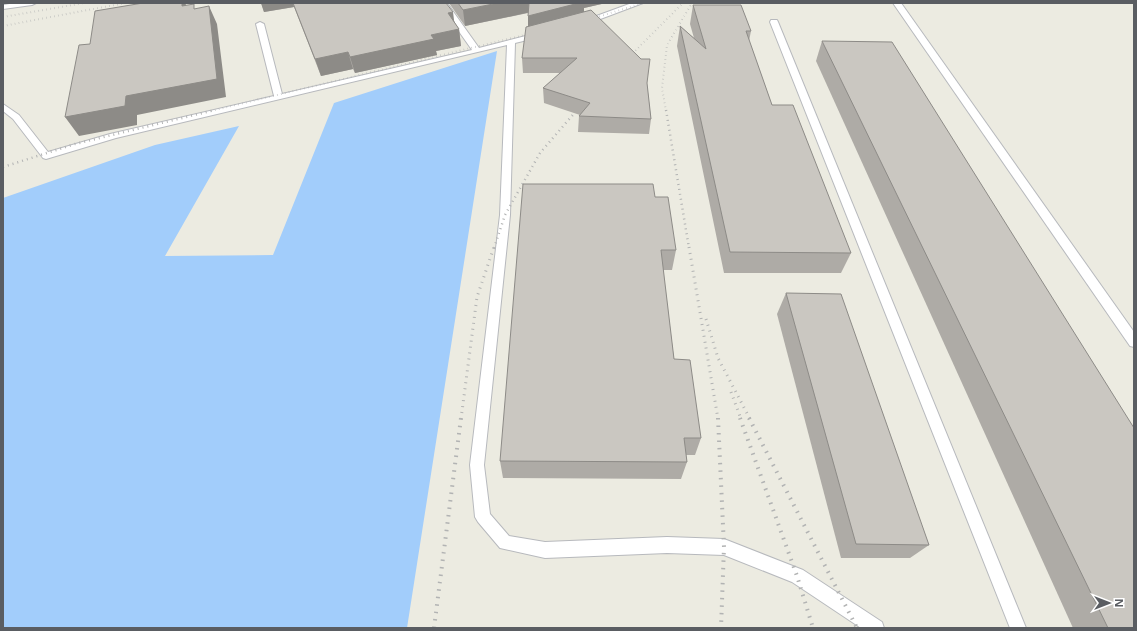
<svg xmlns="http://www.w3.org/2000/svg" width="1137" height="631" viewBox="0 0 1137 631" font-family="'Open Sans',sans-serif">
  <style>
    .water { fill: #a2cdfb }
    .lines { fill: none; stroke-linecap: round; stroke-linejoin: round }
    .lane-casing { stroke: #b7b9bd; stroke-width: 2 }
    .lane { fill: #fff; fill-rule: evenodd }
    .rail-far3 { stroke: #b2b3b3; stroke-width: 2; stroke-dasharray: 0.5 3.5; stroke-linecap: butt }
    .rail-far2 { stroke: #b2b3b3; stroke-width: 2.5; stroke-dasharray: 1 4; stroke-linecap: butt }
    .rail-far1 { stroke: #b2b3b3; stroke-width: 3; stroke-dasharray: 1 5; stroke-linecap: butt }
    .rail { stroke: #b2b3b3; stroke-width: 4; stroke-dasharray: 1.5 6; stroke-linecap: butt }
    .wall { fill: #aeaba6 }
    .shaded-wall { fill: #8d8b87 }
    .building { fill: #cac7c1; stroke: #8d8b87 }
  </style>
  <rect width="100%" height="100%" fill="#ecebe1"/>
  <polygon class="water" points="497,51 407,628 3,628 3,198 155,145 239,126 165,256 273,255 334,103"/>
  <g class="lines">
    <g class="lane-casing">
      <g id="lane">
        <polygon points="16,3 36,3 32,5 3,9 3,5"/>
        <polygon points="439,3 447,3 479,48 541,32 545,34 544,36 515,43 510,215 484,465 490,514 509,536 545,542 667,537 724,539 803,570 882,622 884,628 861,628 792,582 724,555 667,553 545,558 500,548 478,522 475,517 470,465 500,215 507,45 116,138 46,159 43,158 13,119 3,111 3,104 19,115 48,152 110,134 274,96 256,24 260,22 264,24 282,94 472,50"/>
        <polygon points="632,3 643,3 587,24 581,24 580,22"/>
        <polygon points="893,3 901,3 1134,332 1134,347 1130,346"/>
        <polygon points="771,20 777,20 778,22 1026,628 1010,628 770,22"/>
      </g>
    </g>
    <use href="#lane" class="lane"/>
    <g class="rail-far3">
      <polyline points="3,17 84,3"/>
      <polyline points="588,20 643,3"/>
      <polyline points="3,26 125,3"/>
      <polyline points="627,59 683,3"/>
      <polyline points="211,111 537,32"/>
      <polyline points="576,111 581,105"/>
      <polyline points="666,111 662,88 667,45 692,3"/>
    </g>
    <g class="rail-far2">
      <polyline points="666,110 689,248"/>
      <polyline points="3,167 75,144 215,110"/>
      <polyline points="494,248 505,215 540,153 577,110"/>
    </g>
    <g class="rail-far1">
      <polyline points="689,247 718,419"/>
      <polyline points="706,319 718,358 750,419"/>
      <polyline points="731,392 741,419"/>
      <polyline points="461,419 477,297 494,247"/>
    </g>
    <g class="rail">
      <polyline points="718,418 724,547 721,628"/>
      <polyline points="740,418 797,576 813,628"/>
      <polyline points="749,418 857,628"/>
      <polyline points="434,628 461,418"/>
    </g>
  </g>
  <g class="wall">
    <polygon points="261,3 446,3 455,23 459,29 461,46 436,51 437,55 355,73 353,69 321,76 294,7 264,12"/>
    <polygon points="449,3 606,3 584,8 584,11 647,84 651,119 649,134 578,132 579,116 580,115 544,103 543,88 560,73 523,73 522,58 528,26 528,13 465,26"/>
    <polygon points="693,5 751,31 749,41 772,105 851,253 841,273 724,273 677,46 680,26 694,38 690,24"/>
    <polygon points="822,41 1134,628 1073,628 816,61"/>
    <polygon points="655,197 676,250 672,270 663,270 674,359 701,438 695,455 686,455 687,462 681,479 503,478 500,461"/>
    <polygon points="786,293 929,545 910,558 841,558 777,314"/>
  </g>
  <g class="shaded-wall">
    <polygon points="182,3 185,3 191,14 182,6"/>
    <polygon points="261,3 293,3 294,7 264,12"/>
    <polygon points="498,3 531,3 531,12 465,26 463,10"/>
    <polygon points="576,3 606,3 584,8 584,17 528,33 528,16"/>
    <polygon points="209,6 217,24 226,97 137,115 137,125 79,136 65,117 126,96"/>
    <polygon points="453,12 455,28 448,13"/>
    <polygon points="459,29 461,46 436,51 437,55 355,73 350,57 431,35"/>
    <polygon points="348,52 353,69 321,76 315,59"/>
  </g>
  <g class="building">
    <polygon points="143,3 182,3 182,6 194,4 194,9 209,6 217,79 126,96 125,106 65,117 79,45 90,44 95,11"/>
    <polygon points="293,3 446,3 453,12 448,13 459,29 431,35 434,39 350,57 348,52 315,59"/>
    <polygon points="458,3 498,3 463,10"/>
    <polygon points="529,3 579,3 528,16"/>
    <polygon points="693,5 741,5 751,31 746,31 772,105 793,105 851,253 730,252 680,26 706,49"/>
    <polygon points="591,10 641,59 650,59 647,83 651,119 579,116 590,103 543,88 577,58 522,58 526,27"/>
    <polygon points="822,41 892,42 1134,428 1134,628 1108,628"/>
    <polygon points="523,184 653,184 655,197 668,197 676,250 661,250 674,359 690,360 701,438 684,438 687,462 500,461"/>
    <polygon points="786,293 841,294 929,545 856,544"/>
  </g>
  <rect width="1137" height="631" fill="none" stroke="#5a5d62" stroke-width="8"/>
  <g transform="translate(1109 603) rotate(90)" stroke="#ffffff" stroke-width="3" paint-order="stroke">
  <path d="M0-3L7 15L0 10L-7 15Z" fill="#5a5d62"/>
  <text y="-6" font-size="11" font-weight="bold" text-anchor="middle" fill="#5a5d62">N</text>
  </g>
</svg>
